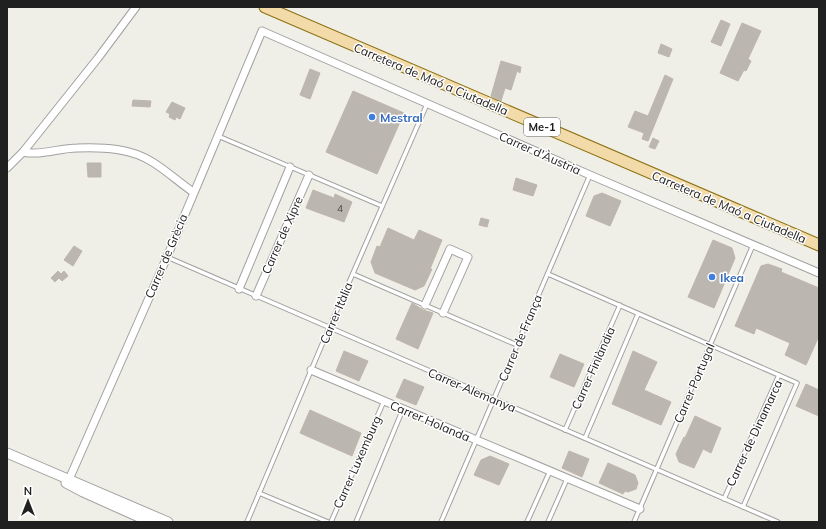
<svg xmlns="http://www.w3.org/2000/svg" width="826" height="529" viewBox="0 0 826 529" font-family="Mulish,sans-serif">
  <style>
    .building { fill: #bcb6b0; stroke: #bfb6ab }
    .lines { fill: none; stroke-linecap: round; stroke-linejoin: round }
    .service-casing { stroke: #a1a1a1; stroke-width: 5.5 }
    .minor-casing { stroke: #a1a1a1; stroke-width: 9 }
    .tertiary-casing { stroke: #a1a1a1; stroke-width: 11 }
    .primary-casing { stroke: #8b7010; stroke-width: 13 }
    .service { stroke: #fff; stroke-width: 3.5 }
    .minor { stroke: #fff; stroke-width: 7 }
    .tertiary { stroke: #fff; stroke-width: 9 }
    .primary { stroke: #f2dba9; stroke-width: 11 }
    .shop-dot { fill: #3f7fe0; stroke: #fff; stroke-width: 1.5 }
    .labels { text-anchor: middle; dominant-baseline: central; stroke-width: 3; stroke-linejoin: round; paint-order: stroke }
    .number-label { font-size: 10px; fill: #474644 }
    .shield { fill: #fff; stroke: #636363; stroke-width: 1 }
    .shield-label { font-size: 11px; font-weight: bold; fill: #202020 }
    .street-label { font-size: 12px; fill: #202020; stroke: #fff }
    .shop-label { font-size: 12px; font-weight: bold; fill: #366cbe; stroke: #fff; text-anchor: start }
  </style>
  <rect width="100%" height="100%" fill="#efeee7"/>
  <g class="building">
    <polygon points="721,20 730,24 721,46 711,42"/>
    <polygon points="742,23 761,31 748,59 751,61 746,71 744,70 738,81 720,73"/>
    <polygon points="661,44 672,49 669,57 658,53"/>
    <polygon points="501,61 521,67 520,73 517,71 511,90 505,88 501,101 491,96"/>
    <polygon points="310,69 320,73 310,99 300,95"/>
    <polygon points="665,75 673,79 648,141 642,139 644,133 628,127 635,111 648,116"/>
    <polygon points="353,91 404,113 377,174 326,152"/>
    <polygon points="133,100 151,101 150,107 132,106"/>
    <polygon points="172,102 185,108 180,119 176,117 175,120 169,117 170,114 166,112"/>
    <polygon points="653,138 659,141 655,149 649,147"/>
    <polygon points="87,163 101,163 101,177 88,177"/>
    <polygon points="516,178 537,185 533,196 513,190"/>
    <polygon points="313,190 334,198 335,194 352,202 344,222 306,208"/>
    <polygon points="602,193 621,201 610,226 586,216 594,196"/>
    <polygon points="481,218 489,220 487,227 479,225"/>
    <polygon points="388,228 414,240 419,230 442,240 430,269 432,269 424,286 415,290 375,273 371,262 377,246 380,247"/>
    <polygon points="713,240 732,248 735,258 714,308 688,297"/>
    <polygon points="74,246 82,251 73,266 64,260"/>
    <polygon points="768,264 782,269 781,272 819,288 819,336 806,365 785,355 790,343 756,328 754,334 735,326 761,266"/>
    <polygon points="58,271 61,274 64,271 68,276 62,281 59,278 55,282 51,278"/>
    <polygon points="412,303 423,310 433,313 418,349 396,339"/>
    <polygon points="344,351 368,361 359,381 336,371"/>
    <polygon points="633,351 657,362 644,390 671,402 661,425 612,404"/>
    <polygon points="560,354 584,364 574,387 550,377"/>
    <polygon points="404,379 424,387 416,405 396,397"/>
    <polygon points="806,384 819,390 819,416 796,406"/>
    <polygon points="310,410 361,433 352,456 300,433"/>
    <polygon points="695,416 721,428 711,453 703,449 694,468 679,462 676,454 684,437 685,438"/>
    <polygon points="569,451 589,459 582,477 562,468"/>
    <polygon points="490,456 509,464 499,485 474,475 481,460"/>
    <polygon points="608,463 635,475 638,483 636,489 628,492 625,491 623,494 599,483"/>
  </g>
  <g class="lines">
    <g class="service-casing">
      <g id="service">
        <polyline points="218,136 382,206"/>
        <polyline points="167,257 778,522"/>
        <polyline points="353,274 517,345"/>
        <polyline points="548,274 797,383 743,507"/>
        <polyline points="565,430 620,305"/>
        <polyline points="585,438 638,314"/>
        <polyline points="259,493 328,522"/>
        <polyline points="724,499 779,375"/>
        <polyline points="247,522 329,328 427,104"/>
        <polyline points="331,522 384,401"/>
        <polyline points="356,522 403,409"/>
        <polyline points="441,522 590,175"/>
        <polyline points="527,522 550,471"/>
        <polyline points="548,522 567,479"/>
        <polyline points="634,522 753,245"/>
      </g>
    </g>
    <g class="minor-casing">
      <g id="minor">
        <path d="M23 152C41 156 59 148 77 148 103 147 132 148 154 163 168 172 180 183 193 192"/>
        <polyline points="7,168 23,152 98,58 136,7"/>
        <polyline points="239,289 290,167"/>
        <polyline points="256,296 309,175"/>
        <polyline points="425,305 450,249 468,257 443,313"/>
        <polyline points="311,370 640,509"/>
        <polyline points="67,484 167,257 262,31 590,175 819,273"/>
      </g>
    </g>
    <g class="tertiary-casing">
      <g id="tertiary">
        <polyline points="7,453 168,522"/>
        <polyline points="66,483 83,492 150,522"/>
      </g>
    </g>
    <g class="primary-casing">
      <polyline id="primary" points="265,7 819,245"/>
    </g>
    <use href="#service" class="service"/>
    <use href="#minor" class="minor"/>
    <use href="#tertiary" class="tertiary"/>
    <use href="#primary" class="primary"/>
  </g>
  <g class="shop-dot">
    <circle cx="372" cy="117" r="4"/>
    <circle cx="712" cy="277" r="4"/>
  </g>
  <g class="labels">
    <g class="number-label">
      <text x="340" y="208">4</text>
    </g>
    <rect class="shield" x="524" y="118" width="36" height="18" rx="3"/>
    <g class="shield-label">
      <text x="542" y="127">Me-1</text>
    </g>
    <g class="street-label">
      <text transform="translate(431 79) rotate(23)">Carretera de Maó a Ciutadella</text>
      <text transform="translate(540 153) rotate(24)">Carrer d'Àustria</text>
      <text transform="translate(729 207) rotate(23)">Carretera de Maó a Ciutadella</text>
      <text transform="translate(282 235) rotate(-66)">Carrer de Xipre</text>
      <text transform="translate(166 256) rotate(-67)">Carrer de Grècia</text>
      <text transform="translate(336 313) rotate(-67)">Carrer Itàlia</text>
      <text transform="translate(520 338) rotate(-67)">Carrer de França</text>
      <text transform="translate(593 368) rotate(-66)">Carrer Finlàndia</text>
      <text transform="translate(694 383) rotate(-67)">Carrer Portugal</text>
      <text transform="translate(472 390) rotate(23)">Carrer Alemanya</text>
      <text transform="translate(430 421) rotate(23)">Carrer Holanda</text>
      <text transform="translate(754 433) rotate(-65)">Carrer de Dinamarca</text>
      <text transform="translate(357 462) rotate(-66)">Carrer Luxemburg</text>
    </g>
    <g class="shop-label">
      <text x="380" y="117">Mestral</text>
      <text x="720" y="277">Ikea</text>
    </g>
  </g>
  <rect width="826" height="529" fill="none" stroke="#202020" stroke-width="16"/>
  <g transform="translate(28 501)" stroke="#ffffff" stroke-width="3" paint-order="stroke">
  <path d="M0-3L7 15L0 10L-7 15Z" fill="#202020"/>
  <text y="-6" font-size="11" font-weight="bold" text-anchor="middle" fill="#202020">N</text>
  </g>
</svg>
